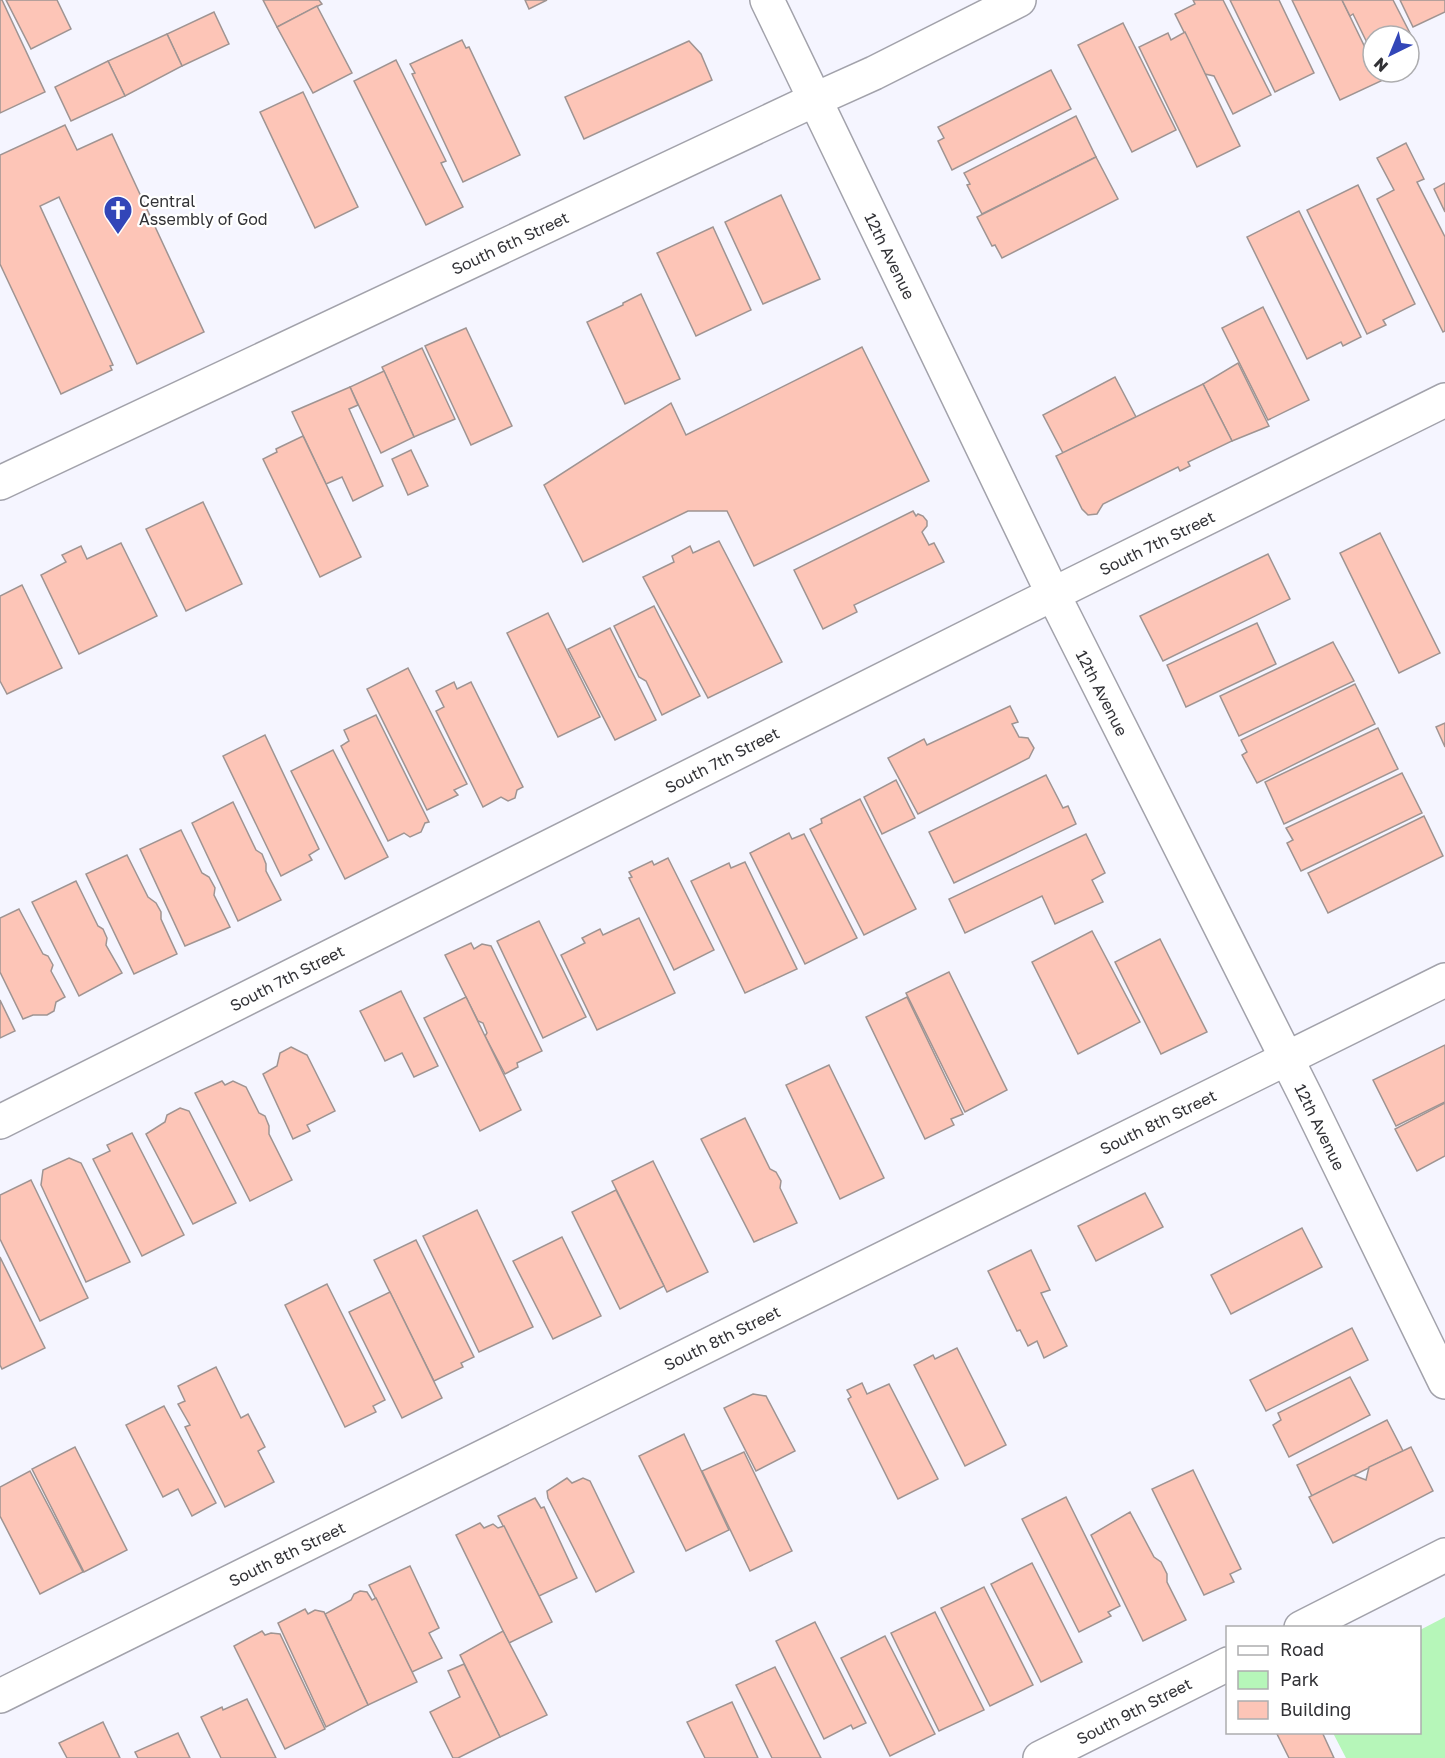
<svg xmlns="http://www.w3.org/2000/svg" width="1445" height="1758" viewBox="0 0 1445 1758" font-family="'Golos Text',sans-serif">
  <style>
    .green { fill: #b6f6b9 }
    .building { fill: #fdc5b7; stroke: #9f9492; stroke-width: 1.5 }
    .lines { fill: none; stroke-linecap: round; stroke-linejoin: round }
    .minor-casing { stroke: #a2a2ab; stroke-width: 36 }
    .tertiary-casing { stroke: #a2a2ab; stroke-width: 36 }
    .minor { stroke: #fff; stroke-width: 33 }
    .tertiary { stroke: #fff; stroke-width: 33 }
    .labels { text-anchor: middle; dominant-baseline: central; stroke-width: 4.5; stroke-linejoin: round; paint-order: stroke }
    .poi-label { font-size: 16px; fill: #323236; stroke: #fff; text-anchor: start }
    .street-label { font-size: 16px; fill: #323236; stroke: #fff }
  </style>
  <rect width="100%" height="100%" fill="#f5f5ff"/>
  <polygon class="green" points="1445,1617 1445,1758 1346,1758 1333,1733 1420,1732 1420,1630"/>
  <g class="building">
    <polygon points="0,0 2,0 45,92 0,113"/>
    <polygon points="6,0 57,0 71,29 31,49"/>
    <polygon points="263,0 319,0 322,4 277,27"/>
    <polygon points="525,0 547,0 529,9"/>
    <polygon points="1193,0 1223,0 1271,95 1233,114 1214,76 1205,74 1175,14 1195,4"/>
    <polygon points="1230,0 1279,0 1314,73 1275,92"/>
    <polygon points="1292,0 1342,0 1373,64 1373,72 1377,72 1381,81 1340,100"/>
    <polygon points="1342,0 1393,0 1412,37 1409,39 1409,36 1373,36 1373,55 1353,14 1350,16"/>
    <polygon points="1400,0 1445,0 1445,12 1413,27"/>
    <polygon points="317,6 352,73 313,93 277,27"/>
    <polygon points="214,12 229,44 182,66 167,34"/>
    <polygon points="1123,23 1176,130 1132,152 1078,45"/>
    <polygon points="1185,32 1240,146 1197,167 1139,47 1168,33 1171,40"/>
    <polygon points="167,34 182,66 125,96 108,61"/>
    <polygon points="462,40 466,48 469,47 520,155 463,182 412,74 415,73 410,64"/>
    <polygon points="689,41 701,54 712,80 584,139 565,97"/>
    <polygon points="396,60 446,161 441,163 463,207 426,225 354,81"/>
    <polygon points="108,61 125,96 71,121 55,87"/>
    <polygon points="1051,70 1071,109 952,170 938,141 944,138 938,127"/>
    <polygon points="303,92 358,207 315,228 260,112"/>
    <polygon points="1076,116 1096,157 982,214 967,185 970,184 964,173"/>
    <polygon points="65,125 77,150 112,134 204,332 137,364 59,197 40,206 113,365 110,366 112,370 61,394 0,264 0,155"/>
    <polygon points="1406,143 1424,179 1417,182 1445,237 1445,331 1443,332 1377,199 1394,190 1377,158"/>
    <polygon points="1096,157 1118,199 1002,258 995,245 992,246 977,217"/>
    <polygon points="1445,183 1445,212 1434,189"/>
    <polygon points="1358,185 1415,304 1383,320 1386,325 1367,334 1307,210"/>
    <polygon points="781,195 820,279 763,304 725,222"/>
    <polygon points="1299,211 1361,337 1343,346 1341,342 1307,359 1247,237"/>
    <polygon points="713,227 751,310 696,336 657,253"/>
    <polygon points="641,294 680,379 625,404 587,322 623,305 623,303"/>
    <polygon points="1263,307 1309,400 1268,420 1222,328"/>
    <polygon points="466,328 512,426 471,445 425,346"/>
    <polygon points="862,347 929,481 754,566 727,511 688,511 583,562 544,485 671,403 686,435"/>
    <polygon points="422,348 455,419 414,437 382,367"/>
    <polygon points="1238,363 1269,426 1232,441 1203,384"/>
    <polygon points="384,371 414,437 381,453 350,387"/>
    <polygon points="1115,377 1136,417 1063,453 1043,415"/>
    <polygon points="1203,384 1232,441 1188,462 1190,466 1180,471 1178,467 1103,504 1097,514 1088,515 1082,509 1056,456"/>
    <polygon points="350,387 358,405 349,409 383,486 353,501 342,477 326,484 292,412"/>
    <polygon points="303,436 361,557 320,577 263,459 277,452 276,449"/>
    <polygon points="411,450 428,486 408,495 392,459"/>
    <polygon points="203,502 242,584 186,611 146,529"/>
    <polygon points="913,511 916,516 918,514 923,516 927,521 927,526 922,532 929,545 934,543 944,562 854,605 857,612 823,629 794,570"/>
    <polygon points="1380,533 1440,653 1399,673 1340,553"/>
    <polygon points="719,541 782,662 708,698 643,577 674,562 672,556 690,546 693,553"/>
    <polygon points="121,543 157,616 79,654 41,575 66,562 62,555 81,546 87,559"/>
    <polygon points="1268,554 1290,599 1163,661 1140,616"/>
    <polygon points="22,585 62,668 7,694 0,681 0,596"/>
    <polygon points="654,606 700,696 662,715 646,681 639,677 614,626"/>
    <polygon points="548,613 600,717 558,737 507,633"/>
    <polygon points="1257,623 1276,664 1186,707 1167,665"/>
    <polygon points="610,628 656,720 615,740 568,649"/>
    <polygon points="1333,642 1354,681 1239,736 1220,696"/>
    <polygon points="408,668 467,784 454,790 458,795 427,810 367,689"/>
    <polygon points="454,682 457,689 471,682 523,787 517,790 515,798 508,801 501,797 483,807 436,711 444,707 436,691"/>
    <polygon points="1355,684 1375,724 1257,783 1242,755 1247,752 1241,740"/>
    <polygon points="1010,706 1018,722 1012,724 1019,737 1028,738 1034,748 1029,758 918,814 888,758 924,739 927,745"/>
    <polygon points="376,715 429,822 425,823 421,832 410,837 404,833 388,841 341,746 349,741 344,730"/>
    <polygon points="1445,723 1445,747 1436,727"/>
    <polygon points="1378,728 1398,769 1284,824 1265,782"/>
    <polygon points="265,735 319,849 309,855 312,860 281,876 223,756"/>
    <polygon points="333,750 388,857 345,879 291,771"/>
    <polygon points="1402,773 1422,813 1301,871 1287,843 1293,840 1286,828"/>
    <polygon points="1046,775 1063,808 1068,806 1076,824 954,883 929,832"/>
    <polygon points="896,780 915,818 882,834 864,797"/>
    <polygon points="860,799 916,909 864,935 810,829 822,823 821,819"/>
    <polygon points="233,802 256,850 262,854 266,864 266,871 281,900 238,921 192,823"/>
    <polygon points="1424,816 1443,856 1328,913 1308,873"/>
    <polygon points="181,830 202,873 209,877 215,888 214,895 230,927 185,946 140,849"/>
    <polygon points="789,833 792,839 804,834 857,938 805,964 750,853"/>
    <polygon points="1086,834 1105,873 1092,880 1103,902 1055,924 1042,896 965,933 949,899"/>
    <polygon points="127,855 148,897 156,903 161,912 161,919 177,954 134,974 86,874"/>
    <polygon points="668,858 714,950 674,970 629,878 632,877 629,872 652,861 654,865"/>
    <polygon points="745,862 797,969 745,993 691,881 729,863 731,868"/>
    <polygon points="76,881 98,926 103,929 107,938 106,945 122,973 79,996 32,902"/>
    <polygon points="19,909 43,954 48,956 53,965 51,971 65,997 56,1002 54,1011 47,1015 33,1015 23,1019 0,972 0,918"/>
    <polygon points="639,918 675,993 597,1030 561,955 585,943 582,938 600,929 603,935"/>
    <polygon points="539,921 586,1017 543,1038 497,941"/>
    <polygon points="1092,931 1140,1022 1078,1054 1032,962"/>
    <polygon points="1160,939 1207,1032 1161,1054 1115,962"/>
    <polygon points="471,943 474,949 482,944 491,946 542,1051 517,1063 518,1067 505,1074 485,1036 487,1033 483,1023 478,1021 445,955"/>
    <polygon points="949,972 1007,1090 965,1112 906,993"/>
    <polygon points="401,991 438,1066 414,1077 402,1053 385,1061 360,1011"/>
    <polygon points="466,997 521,1110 480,1131 424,1018"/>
    <polygon points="907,997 963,1114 951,1119 954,1125 925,1139 866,1017"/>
    <polygon points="0,1000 15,1031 0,1038"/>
    <polygon points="1445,1045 1445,1102 1396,1126 1373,1080"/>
    <polygon points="291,1047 307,1055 335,1111 307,1125 310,1131 293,1139 263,1074 277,1066 280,1053"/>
    <polygon points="829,1065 884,1178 840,1199 786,1085"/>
    <polygon points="222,1081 225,1085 233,1081 246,1087 259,1113 265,1116 269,1126 269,1134 292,1180 250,1201 195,1093"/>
    <polygon points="1445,1103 1445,1156 1417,1171 1395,1129"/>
    <polygon points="180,1108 189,1111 236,1203 193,1224 146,1134 165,1122 167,1115"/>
    <polygon points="745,1118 770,1169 776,1172 781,1181 780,1188 797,1223 754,1242 701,1139"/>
    <polygon points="132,1133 184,1235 142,1256 93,1159 110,1151 107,1145"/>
    <polygon points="69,1158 81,1163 130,1262 86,1282 41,1185 43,1170"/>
    <polygon points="653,1161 708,1272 667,1292 612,1181"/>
    <polygon points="31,1180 88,1298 40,1321 0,1239 0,1195"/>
    <polygon points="616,1190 664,1286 620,1309 572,1212"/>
    <polygon points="1145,1193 1163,1227 1096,1261 1078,1226"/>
    <polygon points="477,1210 533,1327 479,1352 423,1236"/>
    <polygon points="1302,1228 1322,1267 1231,1314 1211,1275"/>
    <polygon points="562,1237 601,1316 553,1339 513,1261"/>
    <polygon points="416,1240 474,1357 461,1363 463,1367 434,1381 374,1260"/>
    <polygon points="1031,1250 1050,1290 1041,1293 1067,1346 1044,1358 1037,1341 1028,1346 1020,1330 1017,1331 988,1271"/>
    <polygon points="0,1257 45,1348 2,1369 0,1365"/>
    <polygon points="327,1284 385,1400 373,1406 376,1412 345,1427 285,1305"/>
    <polygon points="390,1292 442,1398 402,1418 349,1312"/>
    <polygon points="1352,1328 1368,1360 1266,1411 1250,1380"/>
    <polygon points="957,1348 1006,1445 965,1466 914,1365 933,1355 935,1359"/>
    <polygon points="216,1367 241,1418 248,1414 265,1447 258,1451 274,1482 225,1507 185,1427 190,1425 178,1404 185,1401 178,1386"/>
    <polygon points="1350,1377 1370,1415 1289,1457 1273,1425 1281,1420 1278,1413"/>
    <polygon points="862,1383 867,1394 889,1384 938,1479 898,1499 848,1399 851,1397 847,1390"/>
    <polygon points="753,1394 766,1396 795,1451 756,1471 724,1408"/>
    <polygon points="164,1406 216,1503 192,1516 178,1489 163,1497 126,1425"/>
    <polygon points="1387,1420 1403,1451 1312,1496 1297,1465"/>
    <polygon points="684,1434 729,1530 686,1551 639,1456"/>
    <polygon points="75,1447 127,1550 84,1572 32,1469"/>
    <polygon points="1411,1447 1433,1491 1333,1543 1309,1497 1353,1475 1366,1480 1369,1467"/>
    <polygon points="744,1452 792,1551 750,1571 702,1471"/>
    <polygon points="1193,1470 1241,1569 1230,1574 1234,1582 1204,1595 1152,1489"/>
    <polygon points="30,1471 83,1572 40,1594 0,1516 0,1487"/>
    <polygon points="567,1478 572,1483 583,1478 590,1481 634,1572 596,1592 548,1498 547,1491"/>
    <polygon points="1066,1497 1120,1606 1108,1612 1111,1616 1079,1632 1022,1519"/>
    <polygon points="535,1498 541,1508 544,1507 577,1578 539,1596 498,1516"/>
    <polygon points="1130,1512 1154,1557 1161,1562 1167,1574 1167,1582 1186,1620 1143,1641 1091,1535"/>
    <polygon points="480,1523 484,1528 493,1524 498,1528 504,1526 552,1622 509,1643 456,1535"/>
    <polygon points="1032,1563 1082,1662 1041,1682 991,1584"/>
    <polygon points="410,1566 439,1628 429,1633 442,1658 412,1672 369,1585"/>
    <polygon points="984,1587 1033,1685 990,1706 941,1608"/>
    <polygon points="360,1591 367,1592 372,1600 376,1598 417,1682 368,1705 325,1614 351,1600 354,1594"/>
    <polygon points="305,1609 308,1614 315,1610 324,1612 368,1705 326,1727 278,1623"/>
    <polygon points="935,1612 984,1710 939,1731 891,1633"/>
    <polygon points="815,1622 866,1723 853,1729 851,1725 824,1739 776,1641"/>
    <polygon points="262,1631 265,1635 271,1633 280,1634 325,1729 285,1749 234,1646"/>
    <polygon points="503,1631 547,1715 500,1737 460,1655"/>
    <polygon points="885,1636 935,1734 890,1756 841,1658"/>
    <polygon points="464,1664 500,1737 458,1758 453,1758 430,1712 460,1697 448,1671"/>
    <polygon points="775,1667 821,1758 772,1758 736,1685"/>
    <polygon points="247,1699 276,1758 221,1758 201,1717 222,1707 223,1710"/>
    <polygon points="732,1702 758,1758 705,1758 687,1722"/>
    <polygon points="103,1722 120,1758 67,1758 59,1743"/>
    <polygon points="1276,1732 1322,1732 1334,1758 1289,1758"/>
    <polygon points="178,1733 190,1758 138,1758 135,1752"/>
  </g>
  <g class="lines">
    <g class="minor-casing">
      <g id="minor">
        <polyline points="0,483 814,100 874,73 1019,0"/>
        <polyline points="0,1122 1017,612 1445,400"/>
        <polyline points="1301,1628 1445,1555"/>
        <polyline points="0,1696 1445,980"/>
        <polyline points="1040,1758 1228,1664"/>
      </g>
    </g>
    <g class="tertiary-casing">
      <polyline id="tertiary" points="767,0 1053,594 1306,1097 1445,1382"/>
    </g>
    <use href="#minor" class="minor"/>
    <use href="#tertiary" class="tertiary"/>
  </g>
  <defs>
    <g id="church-pin" transform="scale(1.5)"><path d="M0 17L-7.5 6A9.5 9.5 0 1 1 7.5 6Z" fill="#3246b8" stroke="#fff"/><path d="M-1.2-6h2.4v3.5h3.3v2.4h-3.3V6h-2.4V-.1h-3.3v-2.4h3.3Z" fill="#fff"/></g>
  </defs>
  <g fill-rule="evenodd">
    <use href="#church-pin" x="118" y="210"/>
  </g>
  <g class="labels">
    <g class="poi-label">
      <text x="139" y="201">Central<tspan x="139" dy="18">Assembly of God</tspan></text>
    </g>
    <g class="street-label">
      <text transform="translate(510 243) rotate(-25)">South 6th Street</text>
      <text transform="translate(890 256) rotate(64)">12th Avenue</text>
      <text transform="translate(1157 543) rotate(-26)">South 7th Street</text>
      <text transform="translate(1102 693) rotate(63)">12th Avenue</text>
      <text transform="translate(722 760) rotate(-27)">South 7th Street</text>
      <text transform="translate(287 978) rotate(-27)">South 7th Street</text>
      <text transform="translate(1158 1122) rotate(-26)">South 8th Street</text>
      <text transform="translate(1320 1127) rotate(64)">12th Avenue</text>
      <text transform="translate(722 1338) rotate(-26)">South 8th Street</text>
      <text transform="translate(287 1554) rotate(-26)">South 8th Street</text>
      <text transform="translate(1134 1711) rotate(-27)">South 9th Street</text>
    </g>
  </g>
  <rect x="1226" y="1626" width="195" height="108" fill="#ffffff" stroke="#adadaf" stroke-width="1.5"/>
  <rect x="1238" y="1646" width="30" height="9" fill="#ffffff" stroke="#adadaf" stroke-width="1.5"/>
  <text x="1280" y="1656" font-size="18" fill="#323236">Road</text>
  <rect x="1238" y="1671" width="30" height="18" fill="#b6f6b9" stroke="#adadaf" stroke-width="1.5"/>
  <text x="1280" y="1686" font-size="18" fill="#323236">Park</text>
  <rect x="1238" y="1701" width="30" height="18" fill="#fdc5b7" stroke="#adadaf" stroke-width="1.5"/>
  <text x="1280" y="1716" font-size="18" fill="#323236">Building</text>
  <g transform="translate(1391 54) rotate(223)"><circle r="28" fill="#ffffff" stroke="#adadaf" stroke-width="1.5"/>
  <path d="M0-4.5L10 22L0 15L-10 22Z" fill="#3246b8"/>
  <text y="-9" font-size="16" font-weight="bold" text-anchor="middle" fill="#323236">N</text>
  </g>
</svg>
